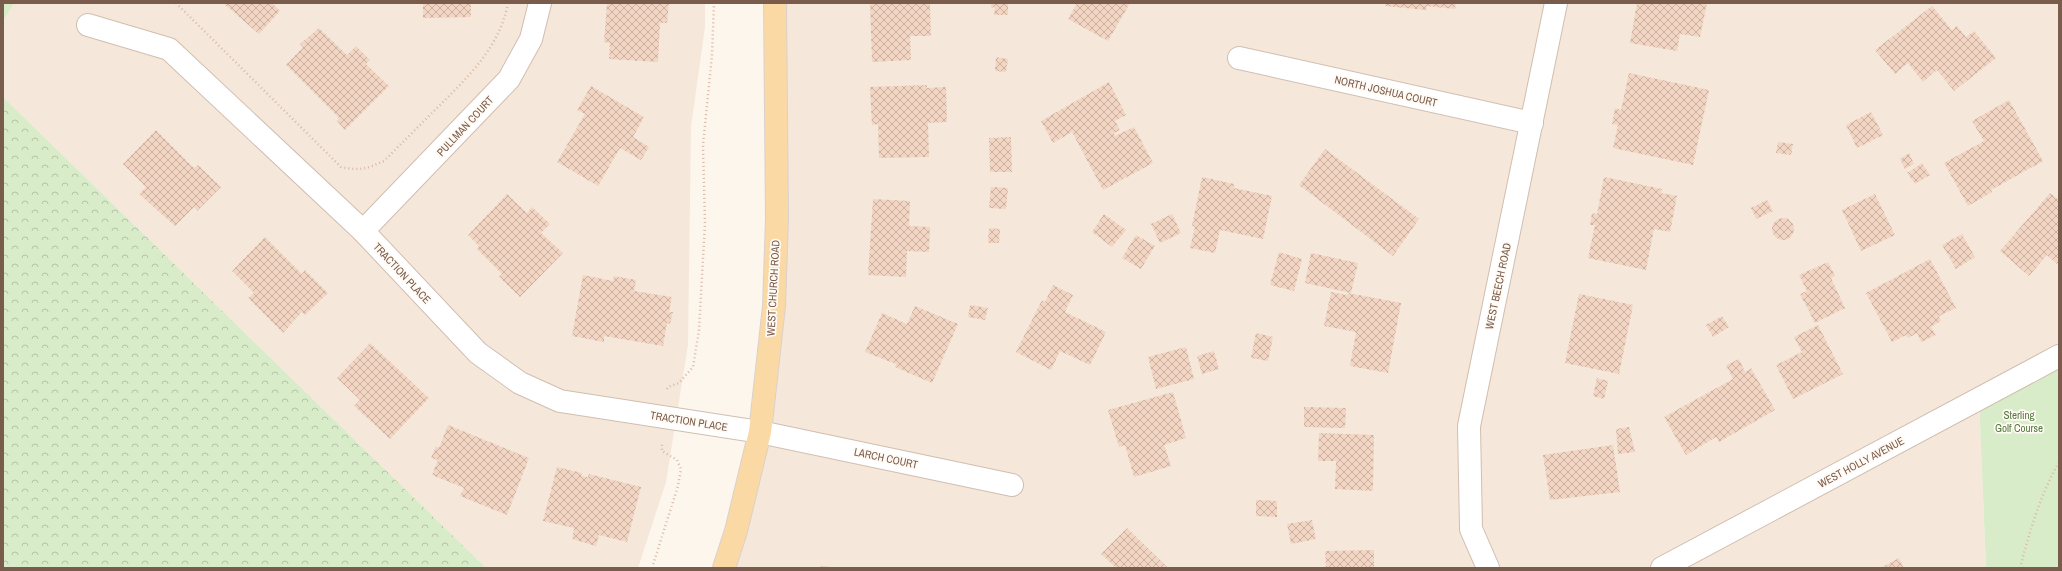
<svg xmlns="http://www.w3.org/2000/svg" width="2062" height="571" viewBox="0 0 2062 571" font-family="'Archivo Narrow',sans-serif">
  <style>
    .residential { fill: #f5e8da }
    .green { fill: #d8ecc9 }
    .forest { fill: url(#forest-crowns) }
    .building { fill: url(#building-cross-hatch) }
    .lines { fill: none; stroke-linecap: round; stroke-linejoin: round }
    .minor-casing { stroke: #d1beb0; stroke-width: 24 }
    .major-casing { stroke: #dad1cd; stroke-width: 24 }
    .path { stroke: #d9b8a5; stroke-width: 2.5; stroke-dasharray: 1 3; stroke-linecap: butt }
    .minor { stroke: #fff; stroke-width: 22 }
    .major { stroke: #fbd9a5; stroke-width: 22 }
    .labels { text-anchor: middle; dominant-baseline: central; stroke-width: 3.5; stroke-linejoin: round; paint-order: stroke }
    .street-label { font-size: 11px; fill: #7a5c4d; stroke: #fffaf3 }
    .park-label { font-size: 11px; fill: #537a41; stroke: #fffaf3 }
  </style>
  <defs>
    <pattern id="forest-crowns" width="20" height="18" patternUnits="userSpaceOnUse"><rect width="20" height="18" fill="#d8ecc9"/><path d="M2 6a3 3 0 1 1 6 0M12 15a3 3 0 1 1 6 0" fill="none" stroke="#b4c2a5"/></pattern>
    <pattern id="building-cross-hatch" width="8" height="8" patternUnits="userSpaceOnUse"><rect width="8" height="8" fill="#f3d5c3"/><path d="M0 0l8 8M0 8l8-8" fill="none" stroke="#cab0a1"/></pattern>
  </defs>
  <rect width="100%" height="100%" fill="#fdf6ec"/>
  <g class="residential">
    <polygon points="3,3 705,3 705,27 691,127 688,345 666,482 638,568 486,568 3,97"/>
    <polygon points="775,3 2059,3 2059,356 1979,399 1986,568 724,568 760,432"/>
  </g>
  <g class="green">
    <polygon points="3,3 14,3 3,21"/>
    <polygon points="2059,356 2059,568 1986,568 1979,398"/>
  </g>
  <polygon class="forest" points="3,97 486,568 3,568"/>
  <g class="building">
    <polygon points="223,3 272,3 280,11 259,34"/>
    <polygon points="423,3 471,3 471,17 423,18"/>
    <polygon points="607,3 669,3 667,23 660,23 658,62 609,59 610,43 604,42"/>
    <polygon points="870,3 930,4 931,36 910,36 911,60 872,62"/>
    <polygon points="991,3 1008,3 1008,15 994,15 995,8 991,7"/>
    <polygon points="1077,3 1130,3 1108,41 1068,19"/>
    <polygon points="1385,3 1456,3 1455,9 1427,6 1426,10 1385,6"/>
    <polygon points="1637,3 1707,3 1700,37 1680,34 1677,51 1630,43"/>
    <polygon points="1932,6 1952,30 1957,26 1966,37 1974,31 1996,58 1954,91 1937,70 1923,82 1908,63 1895,74 1875,50"/>
    <polygon points="319,28 347,55 356,46 370,60 366,64 389,86 345,130 337,121 339,118 286,65 303,47 300,44"/>
    <polygon points="996,57 1008,59 1006,72 995,71"/>
    <polygon points="1629,73 1709,90 1693,165 1613,148 1618,125 1612,124 1615,108 1621,110"/>
    <polygon points="1109,82 1126,115 1115,121 1120,130 1114,133 1115,136 1134,127 1153,163 1103,190 1072,132 1053,143 1041,121"/>
    <polygon points="927,85 927,88 946,87 947,122 928,123 929,157 879,158 878,124 872,125 870,87"/>
    <polygon points="591,86 644,117 633,137 649,147 641,160 620,148 598,186 557,162 585,114 577,110"/>
    <polygon points="2009,100 2043,161 1991,190 1992,192 1968,206 1944,163 1984,141 1972,121"/>
    <polygon points="1871,112 1883,135 1857,148 1846,125"/>
    <polygon points="156,130 194,168 198,165 221,187 197,211 194,207 175,226 139,194 146,187 123,164"/>
    <polygon points="1011,137 1012,172 990,172 989,138"/>
    <polygon points="1778,142 1793,144 1791,155 1776,153"/>
    <polygon points="1325,149 1419,219 1393,256 1299,185"/>
    <polygon points="1909,153 1914,164 1905,169 1900,159"/>
    <polygon points="1922,163 1930,175 1915,184 1907,173"/>
    <polygon points="1202,177 1234,184 1234,188 1272,196 1263,239 1220,230 1215,253 1190,248 1195,227 1192,226"/>
    <polygon points="1604,177 1662,189 1661,193 1677,196 1670,232 1654,229 1646,270 1588,258 1595,225 1590,225 1592,213 1597,214"/>
    <polygon points="991,187 1008,188 1006,209 989,208"/>
    <polygon points="2050,193 2059,200 2059,262 2057,264 2047,255 2029,276 2000,251"/>
    <polygon points="507,194 527,213 532,207 550,224 541,233 563,253 520,297 499,277 502,274 477,249 479,246 468,235"/>
    <polygon points="1875,194 1895,235 1861,251 1842,210"/>
    <polygon points="873,199 910,201 909,226 930,227 929,252 907,251 906,277 868,275"/>
    <polygon points="1767,200 1773,211 1756,219 1751,208"/>
    <polygon points="1104,214 1126,230 1112,247 1092,232"/>
    <polygon points="1172,214 1181,233 1160,243 1151,224"/>
    <circle cx="1783" cy="229" r="11"/>
    <polygon points="989,228 1000,229 999,243 988,243"/>
    <polygon points="1962,234 1975,257 1956,269 1942,245"/>
    <polygon points="1136,235 1155,246 1141,269 1122,258"/>
    <polygon points="265,237 302,274 305,270 328,293 305,315 302,312 283,333 248,298 254,293 232,271"/>
    <polygon points="1279,252 1302,259 1294,291 1270,285"/>
    <polygon points="1311,253 1358,263 1351,293 1305,283"/>
    <polygon points="1930,259 1956,308 1939,316 1941,321 1931,327 1936,335 1921,342 1917,333 1908,338 1906,335 1892,342 1866,293"/>
    <polygon points="1828,262 1835,276 1831,278 1845,308 1815,323 1800,294 1807,291 1799,275"/>
    <polygon points="583,275 613,281 614,276 636,280 634,291 672,297 669,312 673,312 670,324 667,323 663,346 604,336 604,342 572,336"/>
    <polygon points="1053,285 1073,295 1065,312 1106,332 1090,365 1060,351 1051,370 1016,352 1042,300 1045,302"/>
    <polygon points="1331,292 1347,295 1348,293 1401,303 1388,373 1350,366 1356,332 1324,326"/>
    <polygon points="1579,294 1633,305 1619,374 1565,363"/>
    <polygon points="970,305 988,308 985,320 968,317"/>
    <polygon points="915,306 958,324 932,383 895,367 896,364 865,352 882,313 907,324"/>
    <polygon points="1722,316 1729,327 1713,337 1706,325"/>
    <polygon points="1818,325 1843,374 1793,399 1776,365 1802,352 1794,337"/>
    <polygon points="1256,333 1273,337 1268,361 1251,358"/>
    <polygon points="370,343 429,398 390,439 354,406 360,400 337,378"/>
    <polygon points="1186,347 1194,379 1156,389 1148,357"/>
    <polygon points="1214,351 1219,369 1202,374 1197,356"/>
    <polygon points="1739,359 1745,372 1751,368 1775,410 1719,442 1716,437 1686,455 1664,417 1733,379 1726,365"/>
    <polygon points="1597,378 1608,381 1604,399 1593,396"/>
    <polygon points="1173,392 1186,438 1164,445 1171,466 1134,477 1125,445 1119,447 1108,410"/>
    <polygon points="1304,407 1346,408 1345,428 1304,427"/>
    <polygon points="448,425 529,458 507,515 460,496 464,488 432,475 438,460 431,458 436,446 439,448"/>
    <polygon points="1629,427 1635,452 1618,454 1616,429"/>
    <polygon points="1319,433 1374,435 1373,491 1335,489 1336,461 1318,461"/>
    <polygon points="1613,445 1620,492 1550,500 1543,455"/>
    <polygon points="557,467 582,473 581,476 588,477 589,474 641,487 627,542 599,535 596,546 572,539 574,528 543,521"/>
    <polygon points="1256,500 1277,501 1277,517 1256,516"/>
    <polygon points="1312,520 1316,539 1291,544 1287,524"/>
    <polygon points="1127,528 1168,568 1116,568 1101,554"/>
    <polygon points="1374,550 1374,568 1326,568 1325,551"/>
    <polygon points="1899,558 1904,568 1880,568"/>
    <polygon points="820,566 831,567 831,568 820,568"/>
  </g>
  <g class="lines">
    <g class="minor-casing">
      <g id="minor">
        <polyline points="88,25 169,49 363,231 478,353 520,383 560,401 760,432 1012,485"/>
        <polyline points="1239,58 1532,123"/>
        <polyline points="363,231 509,79 531,39 540,3"/>
        <polyline points="1488,568 1471,529 1469,426 1556,3"/>
        <polyline points="1662,568 2059,356"/>
      </g>
    </g>
    <g class="major-casing">
      <polyline id="major" points="724,568 736,531 760,432 774,306 777,219 775,3"/>
    </g>
    <g class="path">
      <path d="M176 3 341 167C360 171 366 169 384 161 402 143 420 125 438 107 468 77 500 47 508 3"/>
      <polyline points="667,389 668,387 679,383 693,367 699,330 705,223 703,145 712,55 714,3"/>
      <polyline points="652,568 678,486 681,469 677,460 662,451 662,444"/>
      <path d="M2020 568C2030 531 2040 495 2059 462"/>
    </g>
    <use href="#minor" class="minor"/>
    <use href="#major" class="major"/>
  </g>
  <g class="labels">
    <g class="street-label">
      <text transform="translate(1386 91) rotate(13)">NORTH JOSHUA COURT</text>
      <text transform="translate(465 126) rotate(-47)">PULLMAN COURT</text>
      <text transform="translate(402 273) rotate(47)">TRACTION PLACE</text>
      <text transform="translate(1498 286) rotate(-78)">WEST BEECH ROAD</text>
      <text transform="translate(773 288) rotate(-87)">WEST CHURCH ROAD</text>
      <text transform="translate(689 421) rotate(9)">TRACTION PLACE</text>
      <text transform="translate(886 458) rotate(12)">LARCH COURT</text>
      <text transform="translate(1861 462) rotate(-28)">WEST HOLLY AVENUE</text>
    </g>
    <g class="park-label">
      <text x="2019" y="415">Sterling<tspan x="2019" dy="13">Golf Course</tspan></text>
    </g>
  </g>
  <rect width="2062" height="571" fill="none" stroke="#7a5c4d" stroke-width="8"/>
</svg>
